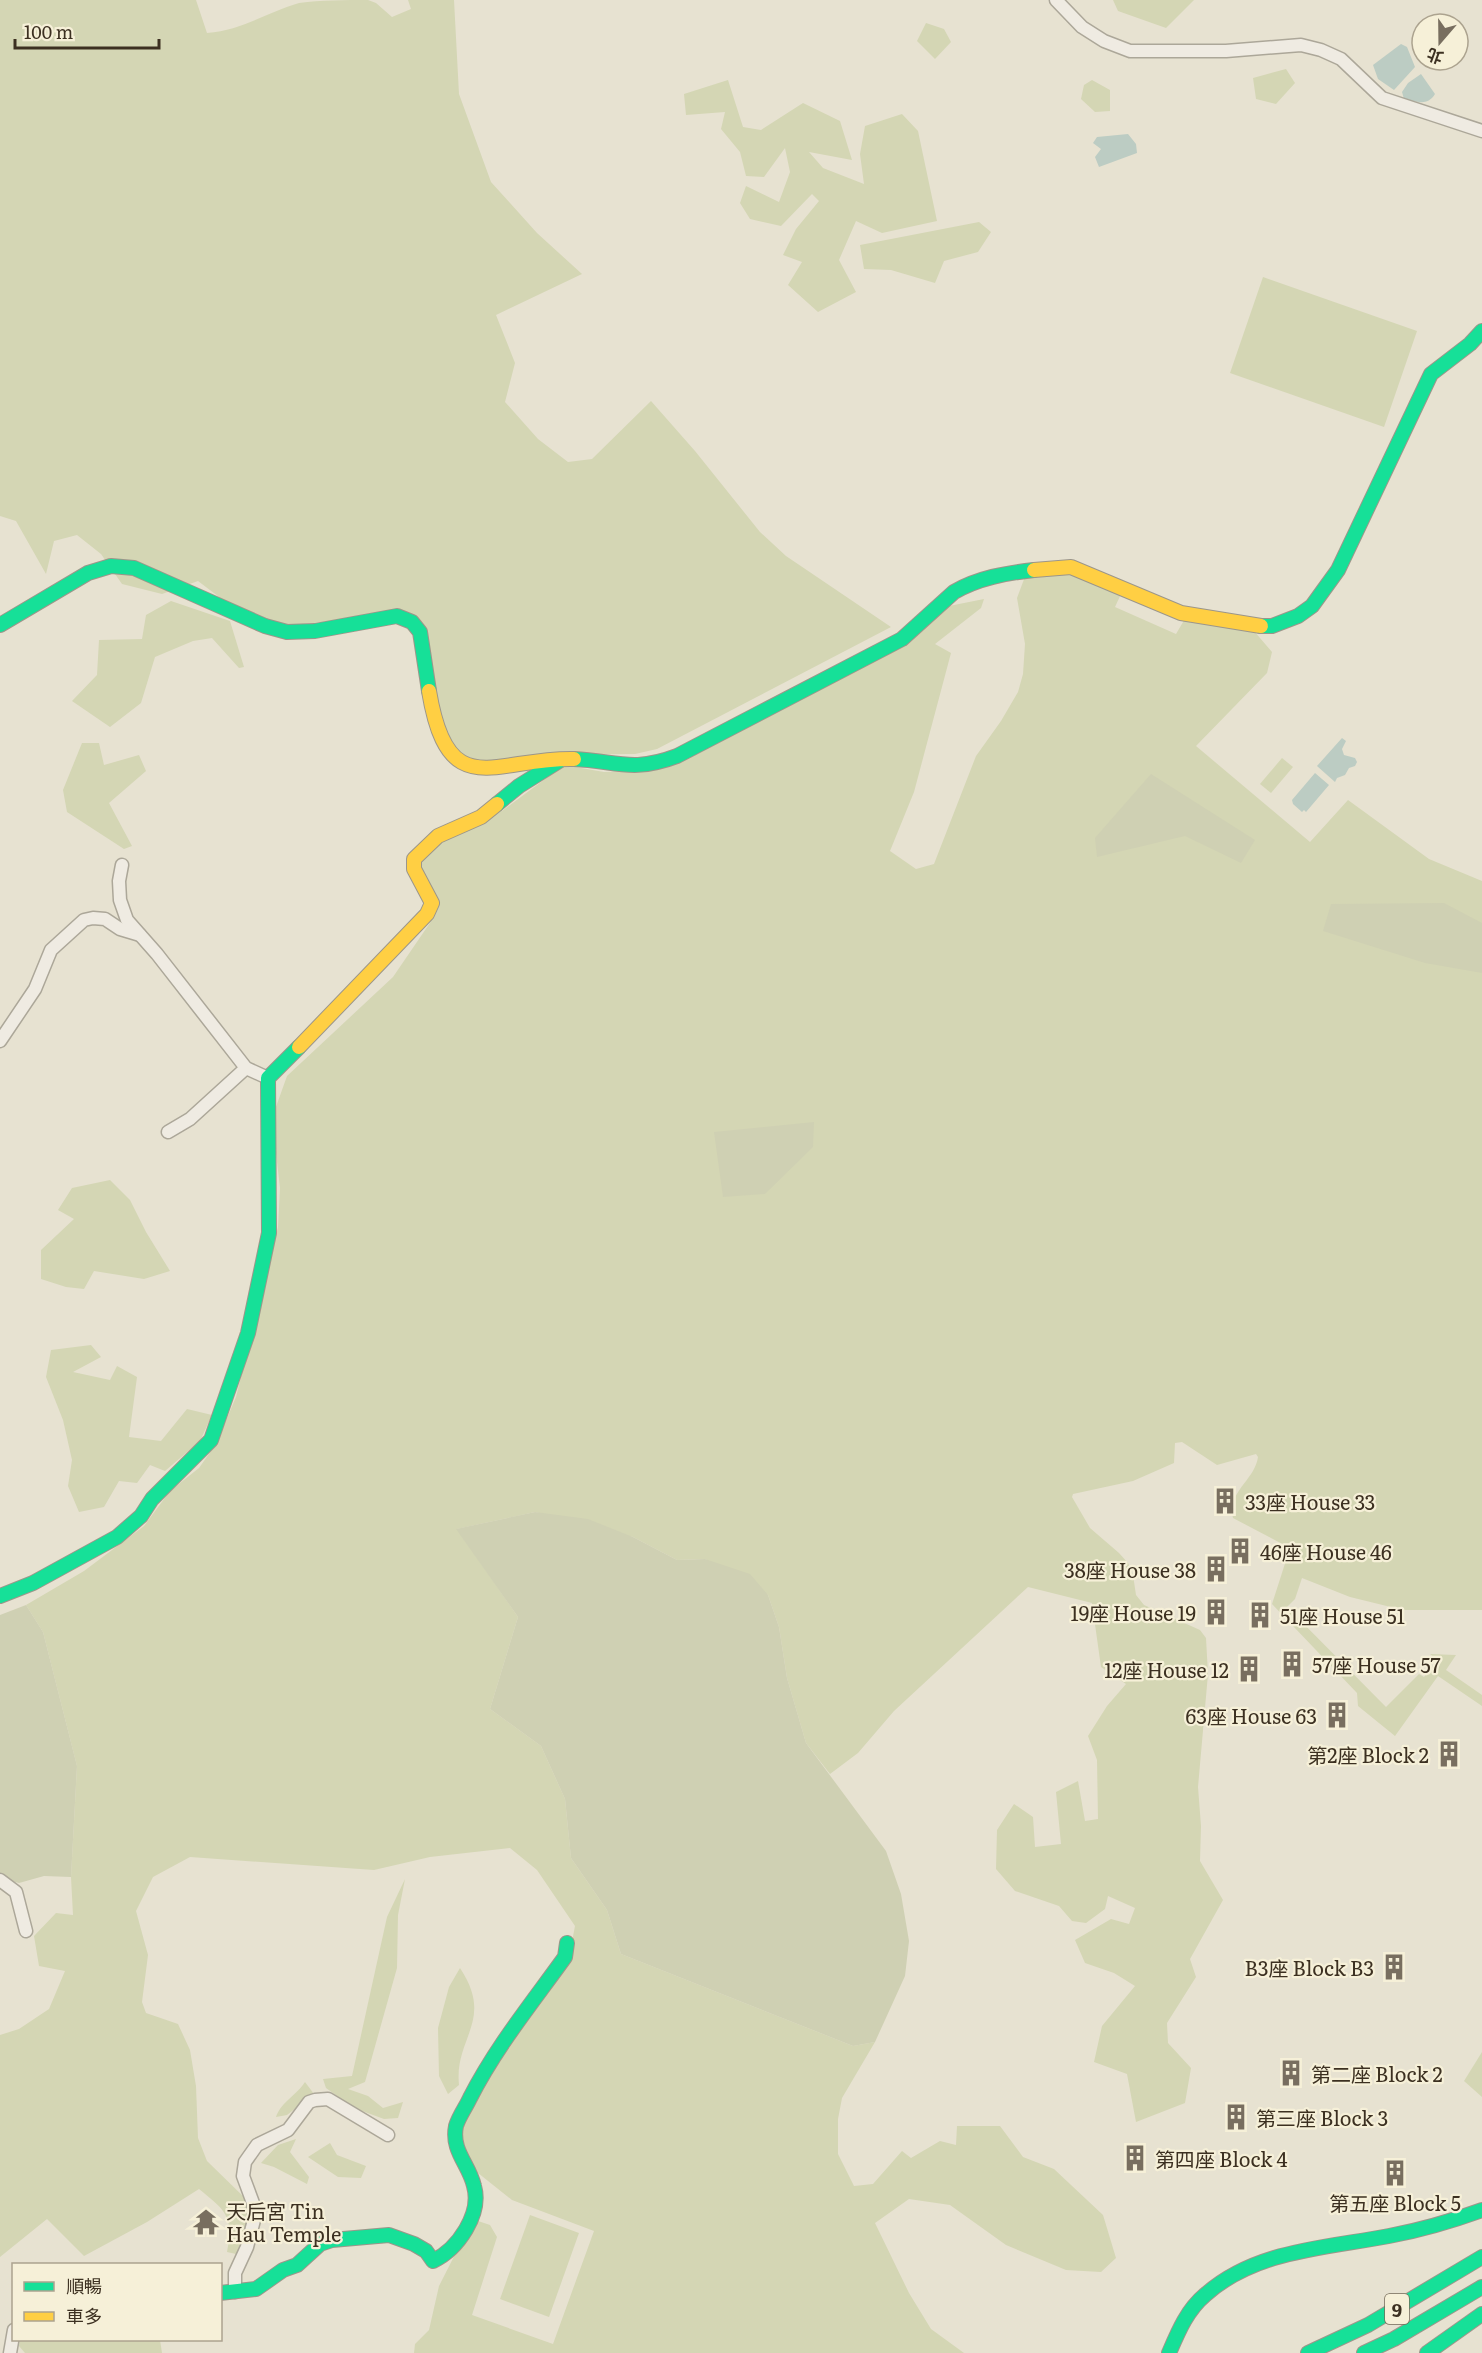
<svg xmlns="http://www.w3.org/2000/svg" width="1482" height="2353" viewBox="0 0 1482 2353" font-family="Literata,'Noto Sans TC',serif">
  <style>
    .green { fill: #d4d6b4 }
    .cemetery { fill: #cfd0b3 }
    .water { fill: #bcccc3 }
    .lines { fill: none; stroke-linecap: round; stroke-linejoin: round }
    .street-casing { stroke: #aca799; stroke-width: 15 }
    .fast-casing { stroke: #9c968a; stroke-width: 16 }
    .slow-casing { stroke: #9c968a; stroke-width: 16 }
    .street { stroke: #efebe2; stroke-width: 12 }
    .fast { stroke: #16e098; stroke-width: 14 }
    .slow { stroke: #ffcf43; stroke-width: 14 }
    .labels { text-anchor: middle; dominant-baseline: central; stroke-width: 4.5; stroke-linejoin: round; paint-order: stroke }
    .shield { fill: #f6f0d8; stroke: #746a58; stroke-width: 1.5 }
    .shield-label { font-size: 18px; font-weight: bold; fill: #3c3021 }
    .poi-label { font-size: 20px; fill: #3c3021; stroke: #f6f0d8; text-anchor: start }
  </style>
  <rect width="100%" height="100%" fill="#e7e2d1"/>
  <g class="green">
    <path d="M0 0H196L207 33C243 30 265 13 299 3 321 0 345 0 368 0L376 3 392 17 411 9 408 0H454L459 94 491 182 537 233 582 274 496 315 515 363 505 402 538 439 568 462 592 459 651 401 695 451 760 532 786 556 891 627 657 749 635 754 526 755 501 771 471 773 449 745 438 711 424 633 395 614 277 627 239 612 198 581 162 594 122 584 101 554 77 535 54 541 46 574 16 521 0 516Z"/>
    <polygon points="1113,0 1194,0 1166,28 1118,11"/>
    <polygon points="926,23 944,29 951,42 935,59 917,41"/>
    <polygon points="1286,69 1295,83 1276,104 1256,99 1253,78"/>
    <polygon points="728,80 743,127 761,130 803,103 840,121 852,160 809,152 823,168 864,184 860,154 865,126 902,114 918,131 937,221 882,233 856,221 839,260 856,292 818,312 788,285 802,262 783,255 796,229 819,201 812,194 781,226 750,219 740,203 746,186 779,202 790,172 785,148 764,177 746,176 740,152 721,129 725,112 686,115 684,94"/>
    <polygon points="1092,80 1110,90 1110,111 1095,112 1081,99 1084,85"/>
    <polygon points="979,222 991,232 978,252 944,261 935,283 891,270 864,269 860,245"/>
    <polygon points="1263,277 1417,331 1384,427 1230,373"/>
    <path d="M1065 572 1121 594 1115 607 1176 634 1186 617 1254 631 1272 652 1267 673 1196 746 1310 842 1348 800 1429 859 1482 881V1610H1403L1350 1597 1302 1578 1295 1599 1287 1607 1386 1707 1419 1674 1424 1677 1437 1660 1430 1654 1456 1655 1446 1670 1482 1695V1706L1438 1676 1395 1736 1358 1706 1357 1693 1272 1604 1290 1548 1233 1518C1226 1493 1255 1480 1258 1457L1256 1454 1217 1465 1182 1442 1175 1443 1174 1463 1133 1481 1073 1494 1072 1497 1090 1528 1119 1553 1128 1563 1133 1575 1136 1595 1144 1605 1200 1630 1206 1638 1208 1674 1198 1787 1201 1826 1200 1861 1223 1900 1190 1959 1196 1977 1167 2023 1168 2043 1191 2068 1185 2103 1136 2122 1127 2074 1094 2062 1102 2026 1135 1986 1114 1973 1085 1963 1075 1940 1111 1919 1129 1924 1135 1908 1108 1896 1105 1909 1086 1923 1072 1921 1059 1906 1015 1891 996 1869 997 1830 1014 1804 1033 1817 1035 1847 1061 1844 1056 1792 1078 1781 1085 1821 1098 1819 1097 1760 1088 1736 1107 1706 1126 1684 1101 1667 1092 1603 1028 1587 894 1711 858 1753 830 1774 806 1743 787 1678 779 1627 768 1595 705 1559 677 1560 633 1537 535 1512 457 1529 518 1617 490 1709 541 1746 565 1799 571 1858 607 1910 621 1954 853 2046 875 2042 842 2098 838 2119V2154L854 2186 873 2184 902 2151 911 2158 940 2141 956 2145 957 2126H1000L1023 2157 1054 2169 1103 2215 1116 2258 1101 2272 1066 2270 1006 2245 950 2205 909 2199 875 2223 909 2293 931 2329 964 2353H414L415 2344 429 2330 439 2286 471 2223 478 2221 490 2225 497 2237 472 2315 553 2344 594 2231 512 2200 478 2173 465 2150 461 2125 482 2075 569 1957 575 1926 537 1870 510 1848 430 1857 374 1870 190 1857 153 1877 136 1911 148 1955 142 2002 146 2013 178 2024 190 2050 196 2086 198 2138 207 2161 247 2200 252 2217 245 2256 227 2252C234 2216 226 2211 199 2189L147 2222 84 2256 47 2219 0 2257V2035L19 2029 49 2009 65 1971 39 1966 34 1936 56 1913 73 1915 71 1877 77 1766 43 1632 26 1605 84 1571 144 1526 170 1491 199 1468 216 1444 236 1397 278 1227 280 1188 272 1118 287 1076 393 977 434 917 419 870 425 854 492 801 502 811 564 765 604 772 642 771 949 606 984 599 981 608 935 644 951 653 914 792 890 851 916 869 934 864 976 756 1001 721 1018 692 1023 674 1025 644 1017 598 1026 574Z"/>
    <polygon points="171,601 230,621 244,667 239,668 212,638 193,641 155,657 141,703 110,727 72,701 97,675 99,640 142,639 146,615"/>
    <polygon points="82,743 99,743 104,765 139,755 146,771 109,803 132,846 124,849 67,812 63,790"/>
    <polygon points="1282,758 1293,767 1271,793 1260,784"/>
    <polygon points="110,1180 130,1200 146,1232 170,1271 144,1279 94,1271 84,1289 66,1287 41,1279 41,1250 74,1219 58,1210 72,1188"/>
    <polygon points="91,1345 101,1357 73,1372 110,1380 117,1366 137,1377 129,1437 161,1441 187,1409 212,1415 200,1441 165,1471 150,1465 137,1483 119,1481 104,1507 79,1512 68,1486 72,1460 63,1420 46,1377 51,1350"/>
    <polygon points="405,1879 398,1915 397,1968 365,2082 348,2089 368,2096 383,2108 403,2102 398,2118 384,2119 354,2108 326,2088 323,2079 352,2076 387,1917"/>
    <path d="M460 1968C495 2021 454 2037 459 2085L448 2094 439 2076 438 2028 449 1987Z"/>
    <polygon points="1482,2052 1482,2097 1464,2081"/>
    <path d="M305 2082 314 2094 287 2115 276 2117C281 2102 297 2095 305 2082Z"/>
    <polygon points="296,2139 290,2152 309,2177 307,2184 274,2167 261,2163 278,2145"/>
    <polygon points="330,2143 337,2155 366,2166 361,2178 338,2177 308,2157"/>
    <polygon points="530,2215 579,2233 549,2317 500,2299"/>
    <polygon points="20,2340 160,2340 162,2353 25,2353 19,2346"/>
  </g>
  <g class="cemetery">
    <polygon points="1151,774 1255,840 1241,863 1185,836 1097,857 1095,838"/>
    <polygon points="1444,903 1482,923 1482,973 1425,963 1323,931 1331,904"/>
    <polygon points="814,1122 813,1147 765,1194 723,1197 714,1132"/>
    <polygon points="535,1512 588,1519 633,1537 677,1560 705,1559 750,1574 768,1595 779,1627 787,1678 806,1743 886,1851 901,1894 909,1941 905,1976 875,2042 853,2046 621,1954 607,1910 571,1858 565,1799 541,1746 490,1709 518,1617 456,1529"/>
    <polygon points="26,1605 43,1632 77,1766 71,1877 44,1876 19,1883 0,1878 0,1615"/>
  </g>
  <g class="water">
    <polygon points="1401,44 1407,47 1415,67 1394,90 1378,79 1373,65"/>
    <path d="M1421 74 1435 94C1427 107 1416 101 1404 99L1402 92 1408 83Z"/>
    <polygon points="1128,134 1136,144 1137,153 1099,167 1095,157 1101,149 1093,143 1097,137"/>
    <polygon points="1342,738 1346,741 1342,749 1344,755 1355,758 1357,762 1355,766 1349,768 1345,775 1337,778 1335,782 1317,766"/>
    <polygon points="1315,773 1329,785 1306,812 1304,810 1302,812 1293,804 1292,800"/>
  </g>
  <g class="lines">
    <g class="street-casing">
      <g id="street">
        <polyline points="1056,0 1082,27 1104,41 1130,51 1226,51 1301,45 1321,50 1341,59 1382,98 1482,131"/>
        <polyline points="122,865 119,881 120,900 127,920 157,954 246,1068 268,1078"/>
        <polyline points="0,1041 35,989 51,950 84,920 93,918 105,919 120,929 140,935"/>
        <polyline points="168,1132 190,1119 246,1068"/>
        <polyline points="0,1880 16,1892 26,1931"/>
        <polyline points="235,2292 235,2273 247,2247 254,2220 253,2203 243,2176 245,2162 257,2145 288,2130 309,2102 315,2100 328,2099 388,2135"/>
        <polyline points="10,2353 14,2330"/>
      </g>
    </g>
    <g class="fast-casing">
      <g id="fast">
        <polyline points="0,625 88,573 111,566 134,568 265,626 287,632 315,631 397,616 412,622 420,632 429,691"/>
        <polyline points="1261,626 1272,626 1298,616 1312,606 1338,570 1431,374 1470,344 1482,331"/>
        <path d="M574 759C617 761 632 773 677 756L902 639 954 592C978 578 1006 573 1034 570"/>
        <polyline points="497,804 519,786 559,761"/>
        <polyline points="0,1596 33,1583 117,1537 141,1516 152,1499 211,1440 248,1333 269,1233 268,1078 299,1047"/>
        <path d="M220 2293 256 2289 283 2270 297 2265 320 2244 332 2240 389 2235 414 2244 426 2251 433 2261C458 2249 482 2214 474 2186 469 2164 451 2151 456 2126 459 2116 466 2107 470 2098 496 2047 532 2003 565 1957L567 1943"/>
        <path d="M1169 2353C1178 2332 1187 2310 1205 2295 1255 2250 1326 2248 1389 2236 1421 2230 1452 2221 1482 2210"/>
        <polyline points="1308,2353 1368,2325 1482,2257"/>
        <polyline points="1364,2353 1394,2339 1482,2287"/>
        <polyline points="1427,2353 1482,2314"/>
      </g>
    </g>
    <g class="slow-casing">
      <g id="slow">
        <polyline points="1034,570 1071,567 1181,613 1261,626"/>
        <path d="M429 691C448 806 495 757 574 759"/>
        <polyline points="299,1047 427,914 432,903 414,869 414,859 438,836 481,817 497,804"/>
      </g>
    </g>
    <use href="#street" class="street"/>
    <use href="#fast" class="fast"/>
    <use href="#slow" class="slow"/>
  </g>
  <defs>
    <g id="building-bare" transform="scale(2.07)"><path d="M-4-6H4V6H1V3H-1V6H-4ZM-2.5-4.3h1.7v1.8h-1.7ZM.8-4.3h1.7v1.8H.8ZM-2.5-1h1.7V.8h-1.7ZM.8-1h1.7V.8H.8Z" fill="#786e5f" stroke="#f6f0d8" stroke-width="2.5" paint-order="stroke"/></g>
    <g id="temple-bare" transform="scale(2.07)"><path d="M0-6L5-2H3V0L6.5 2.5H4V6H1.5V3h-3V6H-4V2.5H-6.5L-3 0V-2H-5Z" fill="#786e5f" stroke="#f6f0d8" stroke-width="2.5" paint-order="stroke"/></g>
  </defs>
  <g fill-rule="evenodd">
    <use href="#building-bare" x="1225" y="1501"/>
    <use href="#building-bare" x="1240" y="1551"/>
    <use href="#building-bare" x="1216" y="1569"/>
    <use href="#building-bare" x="1216" y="1612"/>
    <use href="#building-bare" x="1260" y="1615"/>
    <use href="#building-bare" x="1292" y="1664"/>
    <use href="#building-bare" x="1249" y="1669"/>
    <use href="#building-bare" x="1337" y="1715"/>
    <use href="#building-bare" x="1449" y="1754"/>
    <use href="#building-bare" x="1394" y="1967"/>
    <use href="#building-bare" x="1291" y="2073"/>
    <use href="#building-bare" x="1236" y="2117"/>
    <use href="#building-bare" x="1135" y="2158"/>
    <use href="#building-bare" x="1395" y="2173"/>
    <use href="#temple-bare" x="206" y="2222"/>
  </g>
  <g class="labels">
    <rect class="shield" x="1385" y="2294" width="24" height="30" rx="4.5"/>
    <g class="shield-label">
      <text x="1397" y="2309">9</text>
    </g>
    <g class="poi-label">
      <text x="1245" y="1501">33座 House 33</text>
      <text x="1260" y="1551">46座 House 46</text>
      <text x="1196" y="1569" text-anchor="end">38座 House 38</text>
      <text x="1196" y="1612" text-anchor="end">19座 House 19</text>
      <text x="1280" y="1615">51座 House 51</text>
      <text x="1312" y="1664">57座 House 57</text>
      <text x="1229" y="1669" text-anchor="end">12座 House 12</text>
      <text x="1317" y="1715" text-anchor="end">63座 House 63</text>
      <text x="1429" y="1754" text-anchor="end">第2座 Block 2</text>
      <text x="1374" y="1967" text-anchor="end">B3座 Block B3</text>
      <text x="1311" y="2073">第二座 Block 2</text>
      <text x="1256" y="2117">第三座 Block 3</text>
      <text x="1155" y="2158">第四座 Block 4</text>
      <text x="1395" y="2202" text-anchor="middle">第五座 Block 5</text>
      <text x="226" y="2210">天后宮 Tin<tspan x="226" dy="23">Hau Temple</tspan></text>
    </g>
  </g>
  <rect x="12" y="2263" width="210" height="78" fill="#f6f0d8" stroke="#aca38f" stroke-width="1.5"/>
  <rect x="24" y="2282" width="30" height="9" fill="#16e098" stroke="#aca38f" stroke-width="1.5"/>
  <text x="66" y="2293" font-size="18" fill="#3c3021">順暢</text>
  <rect x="24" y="2312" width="30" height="9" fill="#ffcf43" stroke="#aca38f" stroke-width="1.5"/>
  <text x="66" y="2323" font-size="18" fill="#3c3021">車多</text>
  <g transform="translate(1440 42) rotate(200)"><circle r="28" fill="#f6f0d8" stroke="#aca38f" stroke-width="1.5"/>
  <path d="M0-4.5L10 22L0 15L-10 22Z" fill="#786e5f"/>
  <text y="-9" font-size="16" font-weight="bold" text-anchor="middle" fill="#3c3021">北</text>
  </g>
  <path d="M15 39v9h144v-9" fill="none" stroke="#3c3021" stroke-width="3"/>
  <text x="24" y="39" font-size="18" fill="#3c3021" stroke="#f6f0d8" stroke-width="4.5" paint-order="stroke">100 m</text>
</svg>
